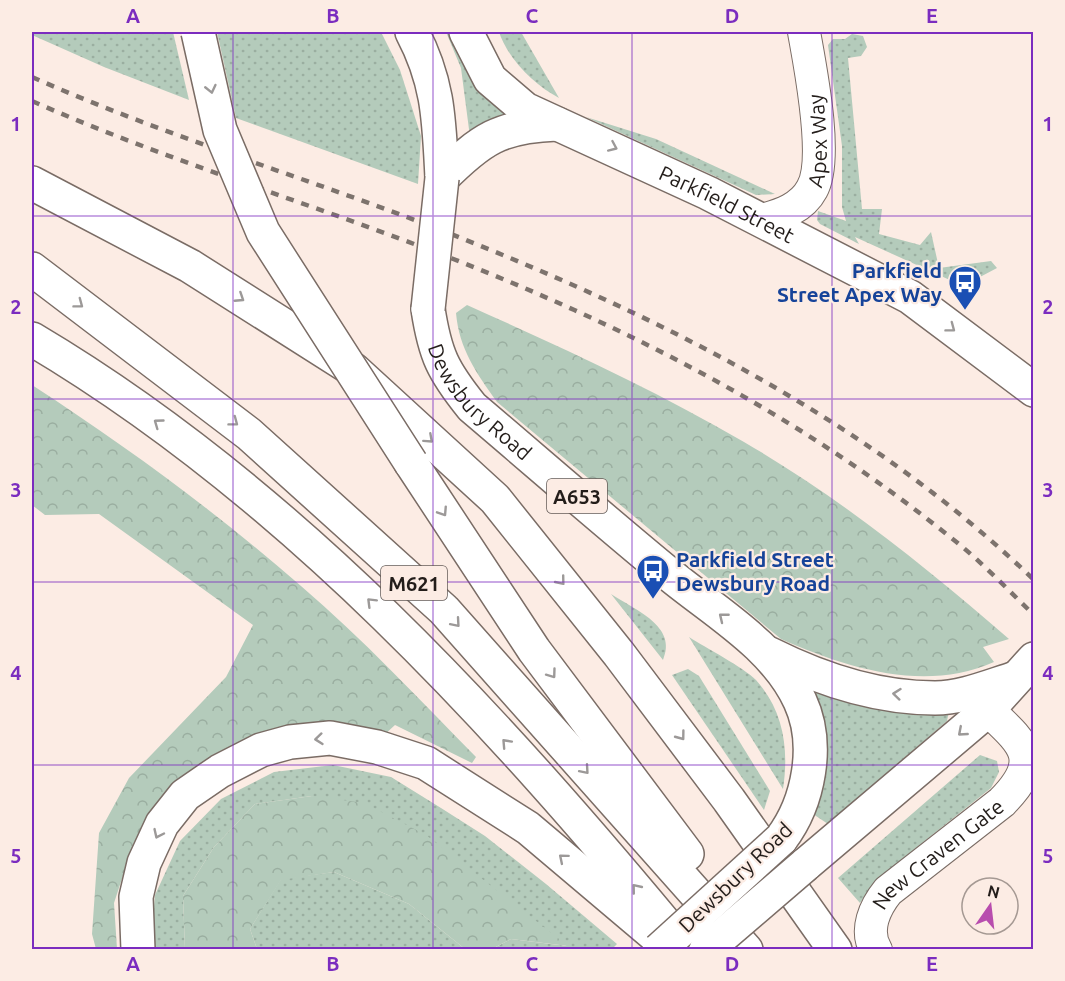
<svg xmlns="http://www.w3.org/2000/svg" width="1065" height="981" viewBox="0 0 1065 981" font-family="Ubuntu,sans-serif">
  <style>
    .green { fill: url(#green-dots) }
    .forest { fill: url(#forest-crowns) }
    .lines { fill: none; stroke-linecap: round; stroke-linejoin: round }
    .minor-casing { stroke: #7a6c65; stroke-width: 34 }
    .primary-casing { stroke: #7a6c65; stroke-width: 36 }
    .motorway-casing { stroke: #7a6c65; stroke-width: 36 }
    .minor { stroke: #fff; stroke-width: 32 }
    .primary { stroke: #fff; stroke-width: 33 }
    .motorway { stroke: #fff; stroke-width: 33 }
    .rail { stroke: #7d736d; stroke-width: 4.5; stroke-dasharray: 8 8; stroke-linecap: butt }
    .primary-bridge-casing { stroke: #7a6c65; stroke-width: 36; stroke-linecap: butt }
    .motorway-bridge-casing { stroke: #7a6c65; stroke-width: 36; stroke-linecap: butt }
    .primary-bridge { stroke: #fff; stroke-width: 33 }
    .motorway-bridge { stroke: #fff; stroke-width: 33 }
    .oneway { stroke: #9c9998 }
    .grid { fill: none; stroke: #7b2cbf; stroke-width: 1.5; stroke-opacity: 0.55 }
    .labels { text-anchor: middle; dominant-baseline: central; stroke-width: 4.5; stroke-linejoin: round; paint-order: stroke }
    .shield { fill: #fcece4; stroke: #645b57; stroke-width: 1.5 }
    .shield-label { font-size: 20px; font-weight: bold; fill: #231d1a }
    .street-label { font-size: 21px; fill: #231d1a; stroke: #fcece4 }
    .transit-label { font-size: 21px; font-weight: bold; fill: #164399; stroke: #fcece4; text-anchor: end }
    .neatline { fill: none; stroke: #7b2cbf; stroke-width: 2 }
    .grid-label { font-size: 20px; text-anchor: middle; font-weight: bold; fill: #7b2cbf }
  </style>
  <defs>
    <pattern id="green-dots" width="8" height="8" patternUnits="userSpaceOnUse" patternTransform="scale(1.5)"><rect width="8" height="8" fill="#b4cbbb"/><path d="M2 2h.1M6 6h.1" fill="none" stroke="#9aaea0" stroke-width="1.8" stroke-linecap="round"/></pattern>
    <pattern id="forest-crowns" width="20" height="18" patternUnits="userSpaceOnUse" patternTransform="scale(1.5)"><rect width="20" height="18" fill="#b4cbbb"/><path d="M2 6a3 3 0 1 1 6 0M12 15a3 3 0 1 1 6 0" fill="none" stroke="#9aaea0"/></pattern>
  </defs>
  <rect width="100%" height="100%" fill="#fcece4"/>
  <g class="green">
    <polygon points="32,32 173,32 189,100 104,67 32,35"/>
    <polygon points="217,32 381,32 400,70 421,136 418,184 236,118"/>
    <polygon points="446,32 461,32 514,113 470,137 461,68"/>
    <path d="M499 32H521L559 98C534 85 508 59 499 32Z"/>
    <polygon points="852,34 863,36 867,47 861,56 848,58 862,209 882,209 879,234 920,245 931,232 939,268 991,261 997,268 963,286 855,237 859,244 820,224 817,220 818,211 846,221 842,207 842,146 828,45 833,39 845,39"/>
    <polygon points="586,117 656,139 775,194 756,195"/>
    <path d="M611 594C635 610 678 626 663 660Z"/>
    <path d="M689 637C706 648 743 667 756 680 784 711 789 750 783 789Z"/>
    <polygon points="688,669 699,676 770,791 764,810 672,675"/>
    <polygon points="815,690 949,711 947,721 828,824 807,810 811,694"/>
    <polygon points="980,755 997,761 999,772 991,788 877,879 860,903 838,878"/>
    <polygon points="333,765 391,777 441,808 485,836 546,884 617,944 611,950 492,949 511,939 567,946 312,796 255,804 214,847 183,896 185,949 150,950 155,895 180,841 221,799 274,772"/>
    <polygon points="334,872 409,904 465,949 257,949 250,929 281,879"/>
  </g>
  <g class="forest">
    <path d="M467 305C561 347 655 390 744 442 839 497 926 567 1009 639L983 647 994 662C924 693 847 668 781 639L497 402C477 374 459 349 456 313Z"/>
    <path d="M32 385C126 446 216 512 301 586 363 639 419 699 476 757L472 763 395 725 383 736 304 723 236 746 176 787 134 842 114 903 117 949H96L92 934 99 833 129 778 226 677 253 625 99 514 45 515 32 505Z"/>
    <polygon points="312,796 364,803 426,835 568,946 511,939 492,949 465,949 409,904 334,872 281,880 250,929 257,949 185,949 183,896 214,847 255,804"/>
  </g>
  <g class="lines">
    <g class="minor-casing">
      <g id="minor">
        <path id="s1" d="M762 220C781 215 802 208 812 189 829 159 810 66 804 32"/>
        <path id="s2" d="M876 950C864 930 875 907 888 891L1002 802C1044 759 1024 744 988 710"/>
      </g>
    </g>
    <g class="primary-casing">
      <g id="primary">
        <path d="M412 32C439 83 439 121 442 178"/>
        <path id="s3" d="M466 32 490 79 525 109 708 193 910 297 1034 390"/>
        <path d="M442 178C481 139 500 126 557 124"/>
        <path id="s4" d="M428 309C435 355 443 371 472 407 538 463 603 520 670 575 715 612 775 646 800 701 820 744 809 802 781 839"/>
        <path d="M770 654C820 679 878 698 935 698 962 698 990 686 1016 678"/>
        <polyline points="805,865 988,710 1034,659"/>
      </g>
    </g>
    <g class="motorway-casing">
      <g id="motorway">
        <polyline points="32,183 190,266 354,370 495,499 619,654 729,800 835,950"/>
        <polyline points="32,269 249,434 444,610 746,950"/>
        <path d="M32 339C290 492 497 720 687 950"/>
        <polyline points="411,463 534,650 687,854"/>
        <polyline points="138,950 136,897 144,863 162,824 185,795 220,771 261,750 290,742 330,738 377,747 426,763 528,828 657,937"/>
      </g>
    </g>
    <use href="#minor" class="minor"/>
    <use href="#primary" class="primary"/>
    <use href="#motorway" class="motorway"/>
    <g class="rail">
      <path d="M32 77C158 133 291 173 420 222 641 307 862 414 1034 580"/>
      <path d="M32 101C154 155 281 194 406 241 600 313 788 406 950 537 980 560 1006 588 1034 615"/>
    </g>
    <g class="primary-bridge-casing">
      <g id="primary-bridge">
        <polyline points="428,309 442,178"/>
        <polyline points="659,950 781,839"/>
        <polyline points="706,950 805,865"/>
      </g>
    </g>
    <g class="motorway-bridge-casing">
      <polyline id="motorway-bridge" points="198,32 220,130 263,232 411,463"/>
    </g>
    <use href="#primary-bridge" class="primary-bridge"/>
    <use href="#motorway-bridge" class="motorway-bridge"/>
  </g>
  <defs><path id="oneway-chevron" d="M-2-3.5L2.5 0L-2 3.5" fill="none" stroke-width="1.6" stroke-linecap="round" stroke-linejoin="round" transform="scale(1.5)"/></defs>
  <g class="oneway">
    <use href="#oneway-chevron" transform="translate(211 89) rotate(77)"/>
    <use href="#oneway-chevron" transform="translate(613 147) rotate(24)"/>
    <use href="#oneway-chevron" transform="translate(240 298) rotate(33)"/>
    <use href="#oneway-chevron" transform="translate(79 304) rotate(37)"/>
    <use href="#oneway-chevron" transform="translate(951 328) rotate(37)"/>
    <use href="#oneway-chevron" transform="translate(234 422) rotate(37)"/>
    <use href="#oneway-chevron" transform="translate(158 423) rotate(-144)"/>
    <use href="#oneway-chevron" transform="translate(429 439) rotate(42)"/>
    <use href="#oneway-chevron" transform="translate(443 512) rotate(57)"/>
    <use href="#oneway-chevron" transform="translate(561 581) rotate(51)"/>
    <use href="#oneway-chevron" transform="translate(371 602) rotate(-135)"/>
    <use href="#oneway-chevron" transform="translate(723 617) rotate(-141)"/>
    <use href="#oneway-chevron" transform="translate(456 623) rotate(49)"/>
    <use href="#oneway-chevron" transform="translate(552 674) rotate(54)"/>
    <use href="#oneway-chevron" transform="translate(897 694) rotate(-174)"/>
    <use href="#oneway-chevron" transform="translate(962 732) rotate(139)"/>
    <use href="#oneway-chevron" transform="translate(681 736) rotate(53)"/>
    <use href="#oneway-chevron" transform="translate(319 739) rotate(174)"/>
    <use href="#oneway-chevron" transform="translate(506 743) rotate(-133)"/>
    <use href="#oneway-chevron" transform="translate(585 770) rotate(49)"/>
    <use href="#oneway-chevron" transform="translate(158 834) rotate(115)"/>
    <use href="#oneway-chevron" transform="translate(563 858) rotate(-140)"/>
    <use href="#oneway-chevron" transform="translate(636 888) rotate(-129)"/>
  </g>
  <path class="grid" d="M233 32V950M433 32V950M632 32V950M832 32V950M32 216H1034M32 399H1034M32 582H1034M32 765H1034"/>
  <defs>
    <g id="bus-pin" transform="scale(1.725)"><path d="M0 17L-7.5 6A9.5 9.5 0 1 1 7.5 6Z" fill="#1a4fb4" stroke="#fcece4"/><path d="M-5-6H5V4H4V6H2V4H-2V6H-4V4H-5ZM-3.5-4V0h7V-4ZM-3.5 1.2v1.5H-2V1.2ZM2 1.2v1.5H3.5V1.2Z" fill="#fff"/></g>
  </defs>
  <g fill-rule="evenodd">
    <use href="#bus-pin" x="965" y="282"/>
    <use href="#bus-pin" x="653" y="571"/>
  </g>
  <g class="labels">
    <g class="shield">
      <rect x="547" y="479" width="60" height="34" rx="4.5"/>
      <rect x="381" y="566" width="66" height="34" rx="4.5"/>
    </g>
    <g class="shield-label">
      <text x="577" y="496">A653</text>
      <text x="414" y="583">M621</text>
    </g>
    <g class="street-label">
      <text stroke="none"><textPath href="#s1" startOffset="110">Apex Way</textPath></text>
      <text stroke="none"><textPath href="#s3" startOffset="322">Parkfield Street</textPath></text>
      <text stroke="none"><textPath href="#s4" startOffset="110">Dewsbury Road</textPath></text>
      <text stroke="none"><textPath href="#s2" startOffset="126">New Craven Gate</textPath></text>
      <text transform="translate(735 877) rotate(-44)">Dewsbury Road</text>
    </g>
    <g class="transit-label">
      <text x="942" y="270">Parkfield<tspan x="942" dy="24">Street Apex Way</tspan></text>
      <text x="676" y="559" text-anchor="start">Parkfield Street<tspan x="676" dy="24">Dewsbury Road</tspan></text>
    </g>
  </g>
  <rect width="1065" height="981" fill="none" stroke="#fcece4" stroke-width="66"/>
  <g transform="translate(990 906) rotate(14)"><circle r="28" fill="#fcece4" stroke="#a59993" stroke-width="1.5"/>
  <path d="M0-4.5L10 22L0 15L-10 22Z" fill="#b84dae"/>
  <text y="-9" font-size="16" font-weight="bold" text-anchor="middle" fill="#231d1a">N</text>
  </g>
  <rect x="33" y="33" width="999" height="915" class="neatline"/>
  <g class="grid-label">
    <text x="133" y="23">A</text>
    <text x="333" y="23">B</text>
    <text x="532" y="23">C</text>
    <text x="732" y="23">D</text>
    <text x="932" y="23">E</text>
    <text x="16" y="131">1</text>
    <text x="1048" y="131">1</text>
    <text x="16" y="314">2</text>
    <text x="1048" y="314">2</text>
    <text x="16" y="497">3</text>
    <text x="1048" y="497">3</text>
    <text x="16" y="680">4</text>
    <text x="1048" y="680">4</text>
    <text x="16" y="863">5</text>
    <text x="1048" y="863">5</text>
    <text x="133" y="971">A</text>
    <text x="333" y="971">B</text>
    <text x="532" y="971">C</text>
    <text x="732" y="971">D</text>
    <text x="932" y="971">E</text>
  </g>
</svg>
